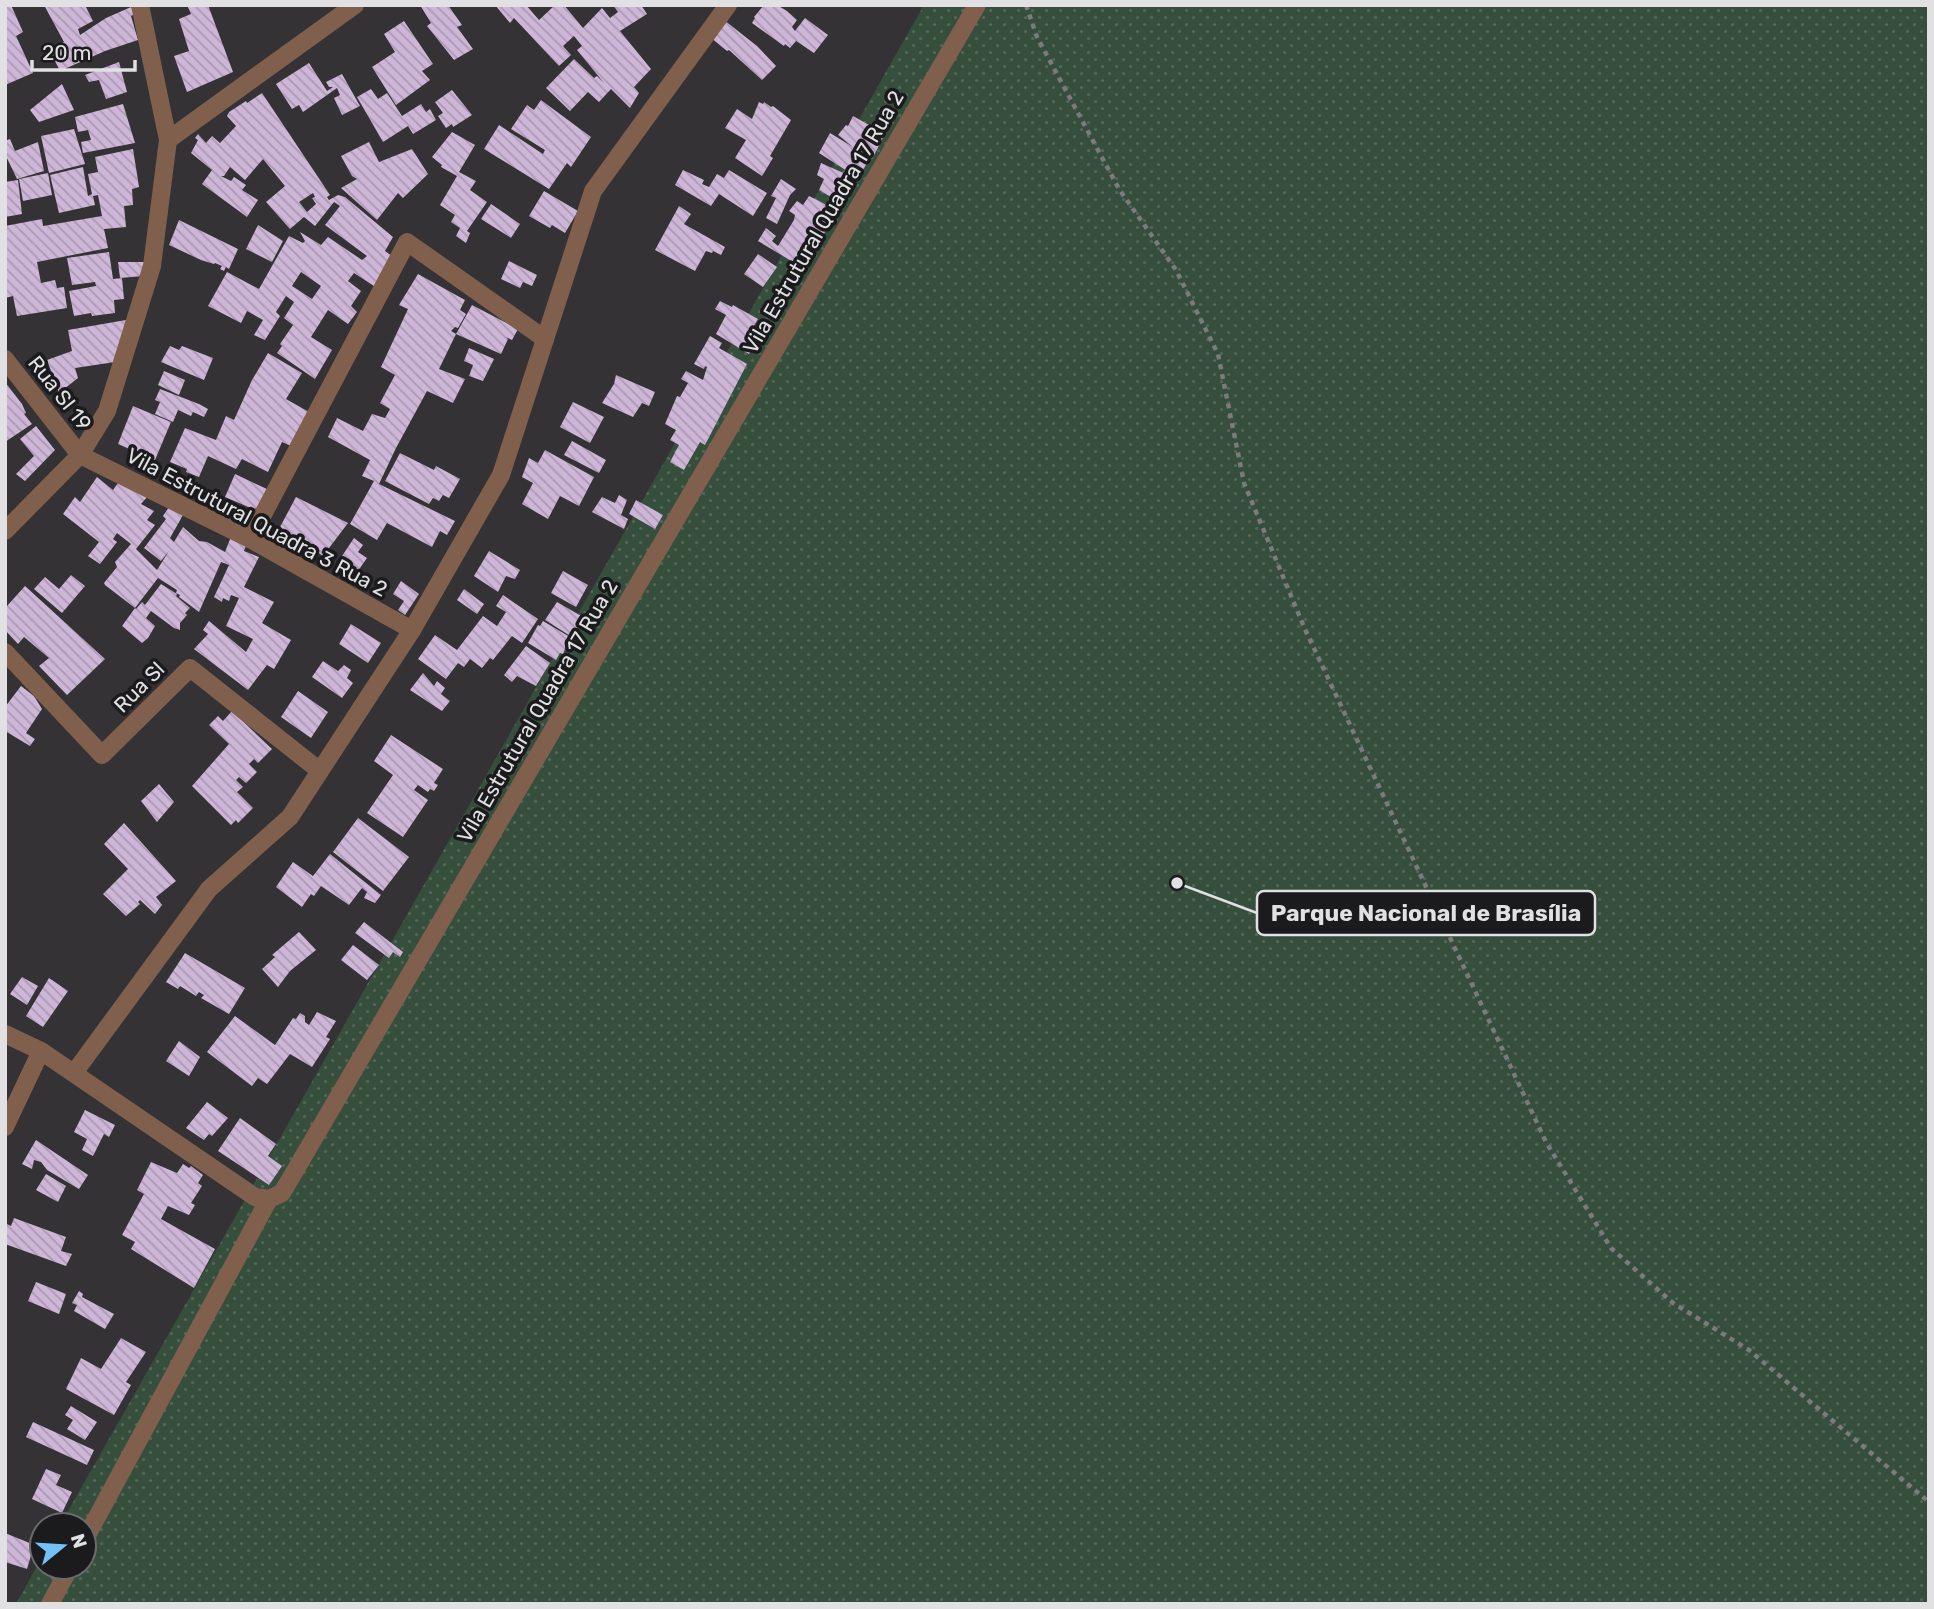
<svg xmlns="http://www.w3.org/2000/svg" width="1934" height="1609" viewBox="0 0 1934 1609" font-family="Rubik,sans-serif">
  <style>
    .park { fill: url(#park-dots) }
    .building { fill: url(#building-back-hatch); fill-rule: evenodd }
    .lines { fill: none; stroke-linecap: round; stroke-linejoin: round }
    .path { stroke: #7c7a7d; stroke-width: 4.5; stroke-dasharray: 5 5; stroke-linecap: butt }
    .minor { stroke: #80604d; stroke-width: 18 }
    .labels { text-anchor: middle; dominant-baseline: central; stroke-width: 7; stroke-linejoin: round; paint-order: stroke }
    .street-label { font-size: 21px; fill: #e1e0e2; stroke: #1b1a1c }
    .leader { fill: none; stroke: #e1e0e2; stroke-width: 2.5 }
    .callout-dot { fill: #e1e0e2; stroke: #1b1a1c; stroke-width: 2.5 }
    .callout { fill: #1b1a1c; stroke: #e1e0e2; stroke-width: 2.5 }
    .callout-label { font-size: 23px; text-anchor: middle; font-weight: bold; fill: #e1e0e2 }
  </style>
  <defs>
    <pattern id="park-dots" width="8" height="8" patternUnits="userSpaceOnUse" patternTransform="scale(1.75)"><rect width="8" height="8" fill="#364e3c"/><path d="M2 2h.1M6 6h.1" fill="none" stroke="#536758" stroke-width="1.8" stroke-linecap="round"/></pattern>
    <pattern id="building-back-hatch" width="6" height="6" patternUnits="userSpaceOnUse" patternTransform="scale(1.75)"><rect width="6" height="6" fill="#cdb6d7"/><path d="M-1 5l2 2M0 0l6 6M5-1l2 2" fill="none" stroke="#ab99b2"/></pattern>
  </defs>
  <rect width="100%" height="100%" fill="#343235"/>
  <polygon class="park" points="924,5 1929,5 1929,1604 16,1604 42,1557 42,1567 84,1567 84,1525 60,1525"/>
  <g class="building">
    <polygon points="5,5 11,5 23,32 16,36 33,73 5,85"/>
    <polygon points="44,5 85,5 93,21 78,29 80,35 106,18 131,7 135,14 131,16 138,40 105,51 60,71 49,49 64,42"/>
    <polygon points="187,5 208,5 233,72 187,92 174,56 189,51 179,19 191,14"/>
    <polygon points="420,5 448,5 462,25 457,27 473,49 454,60 427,26 431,23"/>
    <polygon points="495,5 526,5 539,20 555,5 564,5 583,28 602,8 610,18 618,12 613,5 641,5 647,14 620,31 651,69 634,87 639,93 630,108 611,89 599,102 588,92 570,111 546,88 574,59 594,78 597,76 604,83 577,50 582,46 574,36 563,46 571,55 559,66 514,18 510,23"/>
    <polygon points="764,5 777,5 787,11 797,20 792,27 795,31 805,18 828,35 814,53 796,41 790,48 785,44 784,46 752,23 755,18 754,17"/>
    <polygon points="724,20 757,46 776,66 762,80 729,50 727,51 710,37"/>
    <polygon points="404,21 433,64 422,71 430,80 396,105 372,67 395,52 384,34"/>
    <polygon points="119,62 127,92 106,99 99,80 89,82 85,75"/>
    <polygon points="309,63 327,91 333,87 329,87 326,82 342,74 360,106 342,115 334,98 340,95 337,88 303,112 299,105 292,109 276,84"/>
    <polygon points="62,84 74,110 39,122 30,110"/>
    <polygon points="371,89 378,99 387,93 402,116 421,104 426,112 430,109 436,120 413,134 408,126 383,142 357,97"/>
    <polygon points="452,90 472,115 453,127 452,124 446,128 438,116 443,113 435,102"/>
    <path d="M262 93 330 195 327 197 329 200 338 195 345 197 393 237 385 251 392 256 374 286 354 273 348 281 361 291 351 306 357 312 348 324 328 310 311 337 332 350 315 379 277 353 282 346 280 344 293 325 284 318 294 302 286 296 276 312 280 316 265 340 254 335 263 320 247 311 241 323 208 306 227 272 259 289 289 236 303 243 305 241 300 232 321 245 328 237 362 260 367 256 325 225 340 206 334 202 315 226 304 217 290 229 266 202 285 186 263 159 245 180 230 167 224 176H221L231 181 234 177 246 185 242 190 258 200 247 217 202 184 212 170 191 153 198 140 195 138 198 134 206 143 212 136 220 143 236 126 227 116 229 112 246 101 247 103ZM313 193 315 197 312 198 316 204 307 212 299 202ZM301 272 321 286 312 299 292 286Z"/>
    <polygon points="541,100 591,137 571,167 567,163 549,189 484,149 499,125 543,154 545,150 511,129 527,105 534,110"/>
    <polygon points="759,102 763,104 764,102 771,107 773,106 791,120 770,156 773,158 762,176 735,158 746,140 725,128 737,109 752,119"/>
    <polygon points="123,104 135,143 83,153 81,142 91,140 88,130 78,132 75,117"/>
    <polygon points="853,116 885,134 872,159 870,158 858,178 819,153 830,133 853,147 838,135 846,125 848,126"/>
    <polygon points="74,129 85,164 49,173 41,136"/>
    <polygon points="452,132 475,145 459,172 476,181 470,190 487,202 467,231 470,233 466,243 456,236 460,228 451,222 455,215 440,205 457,176 441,167 442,165 432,157"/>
    <polygon points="10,139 15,151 38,142 44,171 17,179 5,154 5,141"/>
    <polygon points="369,142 379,162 412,149 428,174 403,198 398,193 377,220 341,188 357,179 352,176 341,156"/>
    <polygon points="133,149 139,187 132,189 133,205 124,206 126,227 104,229 108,248 37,262 41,283 55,280 57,288 64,287 67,308 17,316 13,296 5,298 5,226 42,219 43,226 102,216 98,195 93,196 95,205 59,213 50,175 83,167 88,196 92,194 88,174 98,172 95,157"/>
    <polygon points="821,163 857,179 843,204 819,190 824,179 817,175"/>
    <polygon points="683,170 704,180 702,184 709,187 717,174 724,178 729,170 767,193 753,216 719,194 711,206 675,185"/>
    <polygon points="48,173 52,195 23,201 19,179"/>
    <polygon points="781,179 796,189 790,195 777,224 766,218 776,198 771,196"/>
    <polygon points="18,180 22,214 5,217 5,182"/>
    <polygon points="544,191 578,211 565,233 552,225 550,228 529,216"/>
    <polygon points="809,196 835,209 836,214 803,268 758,241 766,228 776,236 772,241 778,246 794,220 795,215 789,211 797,201 803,205"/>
    <polygon points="491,204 520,224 511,238 481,219"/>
    <polygon points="679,206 691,214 684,224 725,247 721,255 713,251 712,253 706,251 695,271 655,250"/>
    <polygon points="179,220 238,249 229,269 226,267 224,271 220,269 222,266 215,263 214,264 201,260 169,245"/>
    <polygon points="258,225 283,241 272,262 246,249"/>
    <polygon points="109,252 113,279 122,278 124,299 114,300 115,313 92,316 91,313 74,316 69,291 96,286 95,282 72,285 67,258"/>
    <polygon points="758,254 777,267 763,287 744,274"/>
    <polygon points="509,261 537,275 532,286 523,282 520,288 501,279"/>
    <polygon points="118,262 146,262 143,276 120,278"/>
    <polygon points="418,274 465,300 460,310 466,314 458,328 455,327 451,331 456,334 472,305 518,329 512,340 506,337 508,339 501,354 456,334 439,369 465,379 453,403 427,391 396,448 379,484 455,521 447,535 440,531 432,547 387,523 377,540 350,524 374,481 362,476 370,460 328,437 337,418 363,431 372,414 385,418 390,409 380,403 395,375 381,367 408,309 399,305"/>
    <polygon points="720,301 732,307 733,305 758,319 749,334 757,339 749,354 716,334 726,315 715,309"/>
    <polygon points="126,320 115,362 75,368 78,378 59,393 47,360 72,351 68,330"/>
    <polygon points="710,336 722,343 719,348 747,364 705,445 700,442 684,470 670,462 679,445 670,440 676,430 665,424 677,396 680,397 688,383 681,379 686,371 703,380 707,367 705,366 704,369 694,364"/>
    <polygon points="170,346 179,350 182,346 213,358 204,380 161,362"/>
    <polygon points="469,348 494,359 483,381 469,376 473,365 464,361"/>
    <polygon points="268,353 302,373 286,399 309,412 293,447 282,442 268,472 242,459 236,469 208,456 199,477 186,472 187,469 170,462 185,428 216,440 226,416 234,420 252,380"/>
    <polygon points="164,371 185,380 179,395 158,385"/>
    <polygon points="616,375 655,392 649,406 642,403 633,417 602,403 614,384"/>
    <polygon points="5,382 22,404 26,413 24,414 32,424 5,442"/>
    <polygon points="160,389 199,404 208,409 204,417 193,412 191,416 178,410 173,422 155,414 160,402 155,400"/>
    <polygon points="573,402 604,417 590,443 560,427"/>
    <polygon points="133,406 171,422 155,460 118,444"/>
    <polygon points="36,426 55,450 25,481 16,474 34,456 20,439"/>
    <polygon points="572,441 606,460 599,473 564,455"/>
    <polygon points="545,450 594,477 579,506 560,496 548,519 522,504 533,483 522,477 529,458 538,463"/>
    <polygon points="400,453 434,470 436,466 460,479 449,498 443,495 439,501 433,498 429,504 385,481"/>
    <polygon points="235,474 269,490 260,508 253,509 225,497"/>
    <polygon points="97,477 113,490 120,480 148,496 141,504 154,511 147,520 155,525 136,549 157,570 169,551 161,561 144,548 166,519 163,516 169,507 183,515 170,538 174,542 183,527 199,541 207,542 225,552 232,534 248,541 244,551 259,557 244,587 274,602 262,623 291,640 274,669 267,665 248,690 194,649 208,634 203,630 209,621 246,652 253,639 226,626 239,598 231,595 229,601 223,598 222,602 214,597 229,565 221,562 199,612 179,597 180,595 176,593 177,590 158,578 135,608 105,585 104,583 117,567 115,562 131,544 117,533 113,539 117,542 100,564 88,556 99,542 63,514 75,497 80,502"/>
    <polygon points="619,495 627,500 621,515 628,519 624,529 592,512 602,497 615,503"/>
    <polygon points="296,497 348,523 323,556 280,527"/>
    <polygon points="636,500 663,515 655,529 629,514"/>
    <polygon points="354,538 363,545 358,552 367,558 353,578 336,565"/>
    <polygon points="489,551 520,570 515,579 506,576 498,592 474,576"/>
    <polygon points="563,571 588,585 576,607 551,593"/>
    <polygon points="71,575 85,586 62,613 34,589 45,577 59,589"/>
    <polygon points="401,581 419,594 405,615 398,610 404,601 393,594"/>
    <polygon points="161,584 177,594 176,596 190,608 185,613 187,615 180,623 180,630 174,628 151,611 146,618 155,626 148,638 142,643 122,626 135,608 136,609 142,602 145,605"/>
    <polygon points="25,586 105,659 67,695 39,666 49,658 24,637 18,644 5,630 5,605 7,606"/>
    <polygon points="464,589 484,604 477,614 457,600"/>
    <polygon points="503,595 538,619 522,643 512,636 493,660 490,658 482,668 470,659 464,667 458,663 446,679 418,659 435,635 457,650 483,616 497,626 506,612 496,606"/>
    <polygon points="557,602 583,617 572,637 545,620"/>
    <polygon points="543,621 570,637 563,654 560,653 556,660 528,643 538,625 540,626"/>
    <polygon points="351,624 381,643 368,663 339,644"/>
    <polygon points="526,646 550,663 536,686 517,676 512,682 504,675"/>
    <polygon points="323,661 338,671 344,665 351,670 347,678 353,683 342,698 312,677"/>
    <polygon points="423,673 434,686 437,681 445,688 441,694 450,701 442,711 410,690"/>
    <polygon points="21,686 34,696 42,709 26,733 35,739 30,746 5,731 5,707"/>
    <polygon points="298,691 328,712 311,738 281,717"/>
    <polygon points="232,711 272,749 258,763 254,759 249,764 257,772 246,783 239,777 236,780 243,787 237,792 253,808 238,823 236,820 231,825 192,786 229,744 209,725 218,716 223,721"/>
    <polygon points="391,735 443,769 434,783 438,785 434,791 430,789 428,792 418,785 414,790 428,800 403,837 367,813 393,775 374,761"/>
    <polygon points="159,784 174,802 157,822 141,801"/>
    <polygon points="358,818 409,857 383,891 333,852"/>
    <polygon points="124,823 176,881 156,897 162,905 155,914 140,900 138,902 140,904 126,916 103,894 128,869 104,844"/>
    <polygon points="330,854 381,895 375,903 364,898 367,892 362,888 349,905 321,886 314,896 311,894 302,907 276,887 293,862 313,876"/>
    <polygon points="364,922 403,952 400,957 393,952 389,958 355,933"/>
    <polygon points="299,932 316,950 290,971 278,987 262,969 275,957 272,955"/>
    <polygon points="353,945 379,965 367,980 341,960"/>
    <polygon points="185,953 245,988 229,1014 201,998 204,995 199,992 196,996 180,986 178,989 166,982"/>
    <polygon points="22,977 38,986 27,1005 10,994"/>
    <polygon points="49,978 68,991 43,1027 26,1016"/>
    <polygon points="317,1012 336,1021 326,1037 330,1039 312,1067 290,1054 267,1084 258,1078 252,1086 207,1052 235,1016 275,1045 293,1018 296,1019 300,1013 305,1016 305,1022 309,1025"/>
    <polygon points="179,1041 200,1057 189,1076 166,1061"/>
    <polygon points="207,1102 228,1118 212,1136 209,1134 204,1140 186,1128"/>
    <polygon points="85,1110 115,1125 109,1137 104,1134 93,1156 82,1150 87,1139 74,1132"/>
    <polygon points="240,1118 276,1144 268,1156 282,1166 269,1185 218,1151"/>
    <polygon points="36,1140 88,1175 79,1189 47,1170 41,1162 34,1160 32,1169 22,1164"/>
    <polygon points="151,1162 177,1173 183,1164 189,1168 191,1166 203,1175 198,1183 202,1186 191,1203 195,1205 189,1215 168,1206 161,1219 215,1249 194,1288 131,1249 135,1242 122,1235 144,1194 137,1190"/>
    <polygon points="46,1174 66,1186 58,1202 36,1190"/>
    <polygon points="14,1218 66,1237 61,1251 72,1254 66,1266 5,1244 5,1223 11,1226"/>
    <polygon points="36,1282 66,1294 59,1314 28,1301"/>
    <polygon points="79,1291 83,1294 82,1297 114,1314 105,1329 74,1311 77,1305 72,1303"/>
    <polygon points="121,1338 146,1352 126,1382 131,1385 114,1415 66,1389 81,1358 101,1369"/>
    <polygon points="71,1406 97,1422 85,1440 67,1429 73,1420 65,1415"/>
    <polygon points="33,1422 94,1450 87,1465 26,1437"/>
    <polygon points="46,1469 61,1475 56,1485 72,1492 62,1513 32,1499"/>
    <polygon points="5,1533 32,1544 30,1551 32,1552 27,1569 5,1562"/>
  </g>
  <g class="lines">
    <polyline class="path" points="1026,5 1037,37 1119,189 1176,270 1218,354 1244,483 1304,627 1546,1142 1611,1248 1673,1303 1749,1350 1929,1502"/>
    <g class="minor">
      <polyline points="168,140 355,5"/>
      <polyline points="5,359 80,455 250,539 412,630"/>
      <polyline points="5,531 80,455 107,411 152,266 168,140 140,5"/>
      <polyline points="250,539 407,242 545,339"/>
      <polyline points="5,652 102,755 190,668 320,771"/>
      <polyline points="5,1034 41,1051 5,1127"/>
      <polyline points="41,1051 255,1197 269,1199 282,1193 977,5"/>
      <polyline points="74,1073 209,889 290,817 412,630 501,475 593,191 728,5"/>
      <polyline points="84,1541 269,1199"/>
      <polyline points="50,1604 70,1567"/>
    </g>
  </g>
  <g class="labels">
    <g class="street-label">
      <text transform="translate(823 222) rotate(-60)">Vila Estrutural Quadra 17 Rua 2</text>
      <text transform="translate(60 393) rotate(52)">Rua Sl 19</text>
      <text transform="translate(257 522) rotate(28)">Vila Estrutural Quadra 3 Rua 2</text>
      <text transform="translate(139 687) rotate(-45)">Rua Sl</text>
      <text transform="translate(537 711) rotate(-60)">Vila Estrutural Quadra 17 Rua 2</text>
    </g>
  </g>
  <path class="leader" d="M1177 883L1257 913"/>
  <circle class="callout-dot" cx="1177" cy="883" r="7"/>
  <rect class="callout" x="1257" y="891" width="338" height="44" rx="7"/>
  <g class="callout-label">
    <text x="1426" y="921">Parque Nacional de Brasília</text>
  </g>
  <rect width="1934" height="1609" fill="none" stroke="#e1e0e2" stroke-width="14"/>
  <g transform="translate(63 1546) rotate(72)"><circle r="33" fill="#1b1a1c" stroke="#6a696b" stroke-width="2"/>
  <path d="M0-5L12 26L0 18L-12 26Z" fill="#73c1f6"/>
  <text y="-10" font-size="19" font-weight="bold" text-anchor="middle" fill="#e1e0e2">N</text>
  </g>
  <path d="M32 60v10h103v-10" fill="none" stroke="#e1e0e2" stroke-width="3.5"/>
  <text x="42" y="60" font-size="21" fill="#e1e0e2" stroke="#1b1a1c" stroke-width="5" paint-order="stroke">20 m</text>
</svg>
